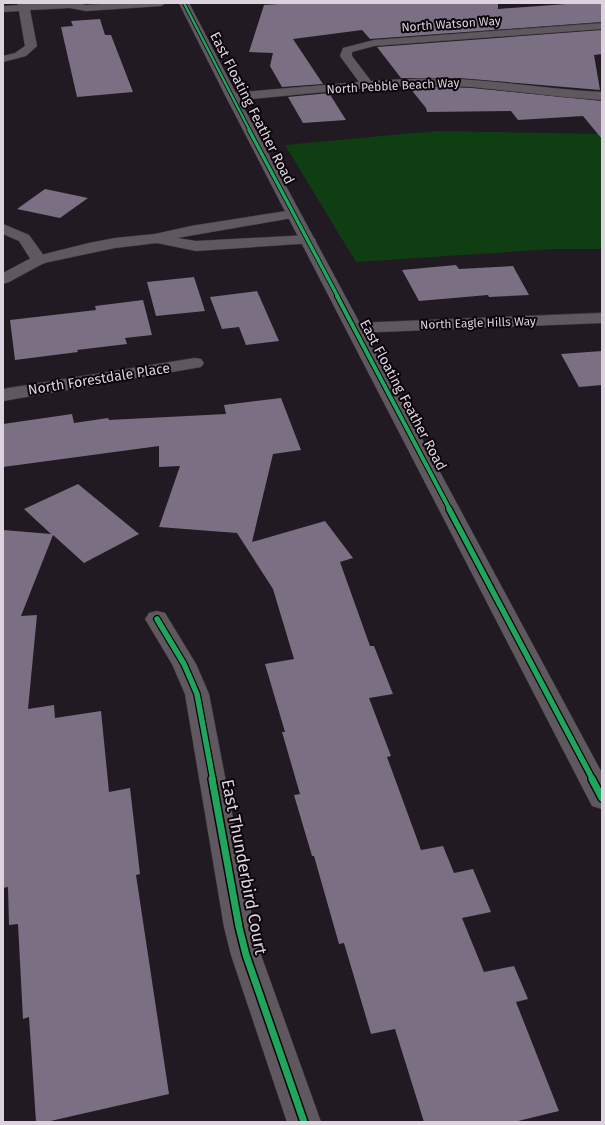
<svg xmlns="http://www.w3.org/2000/svg" width="605" height="1125" viewBox="0 0 605 1125" font-family="'Fira Sans',sans-serif">
  <style>
    .green { fill: #0f3e12 }
    .building { fill: #7b6f83 }
    .lines { fill: none; stroke-linecap: round; stroke-linejoin: round }
    .minor-casing { stroke: #3c373d; stroke-width: 1 }
    .tertiary-casing { stroke: #3c373d; stroke-width: 1 }
    .secondary-casing { stroke: #3c373d; stroke-width: 1 }
    .minor { fill: #5f595f; fill-rule: evenodd }
    .tertiary { fill: #5f595f; fill-rule: evenodd }
    .secondary { fill: #5f595f; fill-rule: evenodd }
    .cycleway-far4-casing { stroke: #0a050a; stroke-width: 4 }
    .cycleway-far3-casing { stroke: #0a050a; stroke-width: 5 }
    .cycleway-far2-casing { stroke: #0a050a; stroke-width: 6 }
    .cycleway-far1-casing { stroke: #0a050a; stroke-width: 8 }
    .cycleway-casing { stroke: #0a050a; stroke-width: 10 }
    .cycleway-far4 { stroke: #20a55d; stroke-width: 2.5 }
    .cycleway-far3 { stroke: #20a55d; stroke-width: 3.5 }
    .cycleway-far2 { stroke: #20a55d; stroke-width: 4 }
    .cycleway-far1 { stroke: #20a55d; stroke-width: 5.5 }
    .cycleway { stroke: #20a55d; stroke-width: 7 }
    .labels { text-anchor: middle; dominant-baseline: central; stroke-width: 4; stroke-linejoin: round; paint-order: stroke }
    .far-street-label { font-size: 12px; fill: #ddd3de; stroke: #0a050a }
    .street-label { font-size: 14px; fill: #ddd3de; stroke: #0a050a }
    .near-street-label { font-size: 17px; fill: #ddd3de; stroke: #0a050a }
  </style>
  <rect width="100%" height="100%" fill="#211a22"/>
  <polygon class="green" points="435,131 602,134 602,249 554,249 356,262 285,145"/>
  <g class="building">
    <polygon points="293,3 498,3 498,9 580,3 602,3 602,22 370,39 362,30 293,39 323,84 282,87 270,66 273,53 249,52 264,5"/>
    <polygon points="100,19 105,35 111,35 133,92 77,97 61,27 73,26 71,21"/>
    <polygon points="602,30 602,54 594,55 600,90 459,78 401,78 377,47"/>
    <polygon points="426,86 472,88 602,101 602,139 583,116 518,120 511,111 427,112 426,108 409,87"/>
    <polygon points="329,93 346,120 303,123 288,97"/>
    <polygon points="45,189 88,198 60,218 17,209"/>
    <polygon points="456,265 459,269 513,266 529,295 489,297 488,295 419,301 402,270"/>
    <polygon points="194,277 205,311 156,316 147,282"/>
    <polygon points="257,291 279,341 246,345 239,327 222,329 210,297"/>
    <polygon points="143,300 152,335 125,338 127,344 77,350 78,352 15,360 10,320 96,310 95,306"/>
    <polygon points="602,351 602,385 579,387 561,354"/>
    <polygon points="281,398 301,450 273,454 252,542 325,521 353,558 340,562 370,646 374,646 393,694 369,698 391,756 387,757 421,850 443,846 454,873 473,869 491,912 462,918 484,972 514,966 528,999 516,1002 559,1111 514,1122 424,1122 395,1029 371,1034 344,943 339,944 314,856 312,856 294,795 300,794 282,732 285,732 265,664 294,659 273,589 237,533 159,527 180,466 159,467 159,446 3,467 3,424 72,414 74,423 108,418 109,420 226,414 224,405"/>
    <polygon points="78,484 139,534 84,563 53,535 21,616 37,615 28,709 54,705 55,718 101,711 109,792 130,788 140,874 136,875 169,1094 46,1122 36,1122 29,1017 23,1019 18,924 9,925 8,887 3,888 3,530 51,534 24,509"/>
  </g>
  <g class="lines">
    <g class="minor-casing">
      <g id="minor">
        <polygon points="18,3 28,3 28,4 83,3 82,4 86,5 115,3 166,3 161,6 86,11 70,8 30,10 37,46 26,56 3,62 3,56 15,53 25,46 19,11 3,12 3,6 18,5"/>
        <path d="M602 23V29L374 46 352 52V56L371 81C404 79 438 77 471 80 515 83 558 90 602 92V100L565 97 472 87 426 85 366 88 232 101 228 100 226 97 228 94 232 93 359 82 340 56 343 48 374 40Z"/>
        <polygon points="3,224 29,235 47,260 45,263 39,265 33,263 19,241 3,234"/>
        <polygon points="195,358 201,359 204,363 201,367 3,401 3,389"/>
        <polygon points="157,611 165,613 196,664 209,694 254,927 261,955 321,1122 287,1122 231,955 224,927 185,694 172,664 145,619 149,613"/>
      </g>
    </g>
    <g class="tertiary-casing">
      <g id="tertiary">
        <polygon points="293,210 298,211 300,214 298,217 177,238 196,241 308,235 313,237 316,240 313,243 196,251 157,243 115,248 44,263 9,282 3,284 3,273 33,257 89,243 115,238 155,234 191,226"/>
        <polygon points="602,313 602,323 355,333 349,332 346,328 349,324 355,323"/>
      </g>
    </g>
    <g class="secondary-casing">
      <polygon id="secondary" points="179,3 189,3 238,97 602,773 602,809 592,806 226,97"/>
    </g>
    <use href="#minor" class="minor"/>
    <use href="#tertiary" class="tertiary"/>
    <use href="#secondary" class="secondary"/>
    <g class="cycleway-far4-casing">
      <polyline id="cycleway-far4" points="184,3 250,131"/>
    </g>
    <g class="cycleway-far3-casing">
      <polyline id="cycleway-far3" points="249,130 338,297"/>
    </g>
    <g class="cycleway-far2-casing">
      <polyline id="cycleway-far2" points="337,296 450,510"/>
    </g>
    <g class="cycleway-far1-casing">
      <g id="cycleway-far1">
        <polyline points="449,509 593,780"/>
        <polyline points="157,619 184,664 197,694 213,780"/>
      </g>
    </g>
    <g class="cycleway-casing">
      <g id="cycleway">
        <polyline points="212,779 239,927 246,955 304,1122"/>
        <polyline points="592,779 602,798"/>
      </g>
    </g>
    <use href="#cycleway-far4" class="cycleway-far4"/>
    <use href="#cycleway-far3" class="cycleway-far3"/>
    <use href="#cycleway-far2" class="cycleway-far2"/>
    <use href="#cycleway-far1" class="cycleway-far1"/>
    <use href="#cycleway" class="cycleway"/>
  </g>
  <g class="labels">
    <g class="far-street-label">
      <text transform="translate(451 24) rotate(-4)">North Watson Way</text>
      <text transform="translate(393 86) rotate(-3)">North Pebble Beach Way</text>
      <text transform="translate(478 323) rotate(-2)">North Eagle Hills Way</text>
    </g>
    <g class="street-label">
      <text transform="translate(252 108) rotate(63)">East Floating Feather Road</text>
      <text transform="translate(99 379) rotate(-9)">North Forestdale Place</text>
      <text transform="translate(403 395) rotate(62)">East Floating Feather Road</text>
    </g>
    <g class="near-street-label">
      <text transform="translate(244 867) rotate(79)">East Thunderbird Court</text>
    </g>
  </g>
  <rect width="605" height="1125" fill="none" stroke="#ddd3de" stroke-width="8"/>
</svg>
